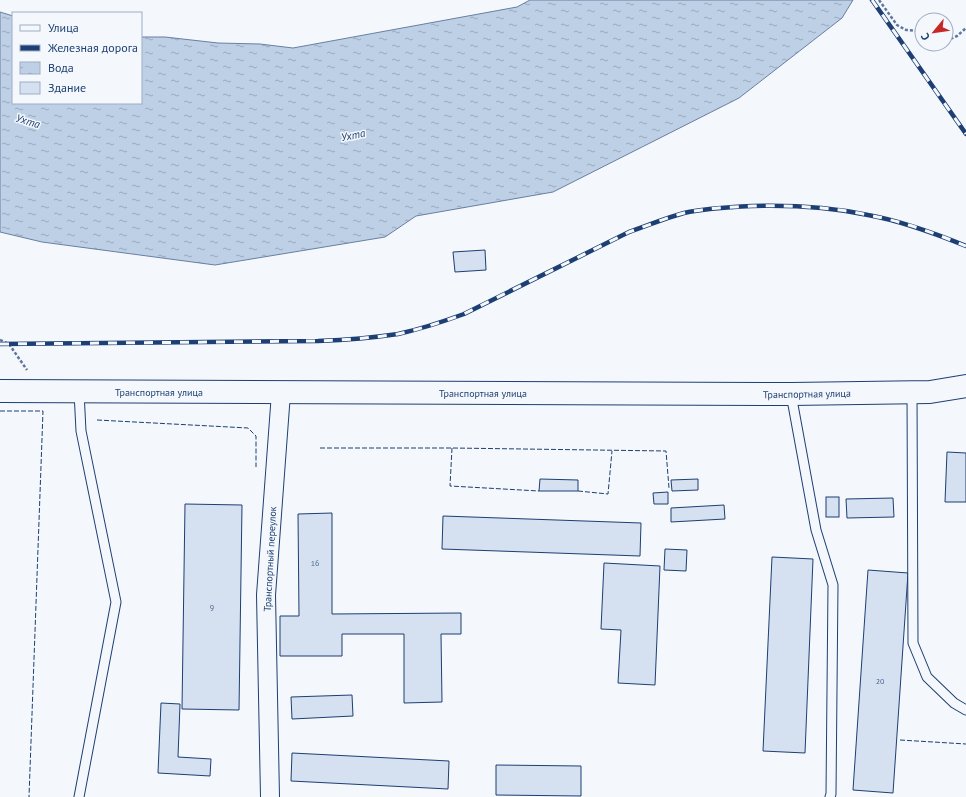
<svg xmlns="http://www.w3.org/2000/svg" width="966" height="797" viewBox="0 0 966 797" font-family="'PT Sans',sans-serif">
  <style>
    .water { fill: url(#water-ripples); stroke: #687fa3 }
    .building { fill: #d5e0f0; stroke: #1d3f73 }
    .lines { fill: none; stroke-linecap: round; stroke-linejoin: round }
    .lane-casing { stroke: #1d3f73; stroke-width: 11 }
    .street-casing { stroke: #1d3f73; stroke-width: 20 }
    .secondary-casing { stroke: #1d3f73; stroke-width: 24 }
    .path { stroke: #5e769c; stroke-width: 2.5; stroke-dasharray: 3 2; stroke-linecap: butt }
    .lane { stroke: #f4f7fb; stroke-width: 9 }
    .street { stroke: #f4f7fb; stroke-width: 18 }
    .secondary { stroke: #f4f7fb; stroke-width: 22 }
    .rail-casing { stroke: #1d3f73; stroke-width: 4.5 }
    .rail { stroke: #f4f7fb; stroke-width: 3; stroke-dasharray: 9; stroke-linecap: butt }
    .fence { stroke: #1d3f73; stroke-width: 1; stroke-dasharray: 5 2; stroke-linecap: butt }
    .labels { text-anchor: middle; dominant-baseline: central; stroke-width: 3; stroke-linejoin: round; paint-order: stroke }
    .number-label { font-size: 8px; fill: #4b6792 }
    .street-label { font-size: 10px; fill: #1d3f73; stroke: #f4f7fb }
    .water-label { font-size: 11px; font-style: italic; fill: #1d3f73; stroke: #f4f7fb }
  </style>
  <defs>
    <pattern id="water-ripples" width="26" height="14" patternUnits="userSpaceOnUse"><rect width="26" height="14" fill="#bed0e5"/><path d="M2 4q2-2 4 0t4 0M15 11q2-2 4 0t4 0" fill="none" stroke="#9aaabe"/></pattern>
  </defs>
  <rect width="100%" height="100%" fill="#f4f7fb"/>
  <polygon class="water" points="530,0 853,0 842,18 739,98 553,192 416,216 385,237 215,265 42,242 0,232 0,12 13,16 13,103 141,103 141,37 165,37 218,43 260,44 293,48 517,7"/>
  <g class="building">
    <polygon points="485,250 486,270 455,272 453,252"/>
    <polygon points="947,452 966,453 966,502 945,502"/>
    <polygon points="540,479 578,480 578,491 539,491"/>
    <polygon points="698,479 698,490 672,491 671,480"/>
    <polygon points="668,492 668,504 654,504 653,493"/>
    <rect x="826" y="497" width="13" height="20"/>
    <polygon points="893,498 894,517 847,518 846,499"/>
    <polygon points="185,504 242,505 239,710 182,709"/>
    <polygon points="724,505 725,519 671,522 671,508"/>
    <polygon points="332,513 332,614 461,613 461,634 441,634 442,702 404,703 404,634 342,634 342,656 280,656 280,616 299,616 298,514"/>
    <polygon points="443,516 641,523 640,556 442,549"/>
    <polygon points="665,549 687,550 686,571 664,570"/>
    <polygon points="772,557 813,559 805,753 763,751"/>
    <polygon points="604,563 660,566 655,685 618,683 621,630 601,629"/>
    <polygon points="868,570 908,573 893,793 853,790"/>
    <polygon points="352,695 353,716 292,719 291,697"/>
    <polygon points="161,703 180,704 178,757 211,759 210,776 158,773"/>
    <polygon points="292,753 449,761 448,789 291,781"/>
    <polygon points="496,765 581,766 581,796 496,795"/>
  </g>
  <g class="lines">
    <g class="lane-casing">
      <g id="lane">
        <polyline points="912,392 913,643 927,677 954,703 966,710"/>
        <polyline points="791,394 816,530 833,585 831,794 830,797"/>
        <polyline points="79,797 116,602 81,431 79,392"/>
      </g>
    </g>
    <g class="street-casing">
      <polyline id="street" points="270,797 266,595 281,393"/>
    </g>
    <g class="secondary-casing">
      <polyline id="secondary" points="0,391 791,394 930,392 966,386"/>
    </g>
    <g class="path">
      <polyline points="879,0 897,25 906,30 922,31"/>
      <polyline points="946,41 957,36 966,28"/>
      <polyline points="0,340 9,344 27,370"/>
    </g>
    <use href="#lane" class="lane"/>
    <use href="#street" class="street"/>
    <use href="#secondary" class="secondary"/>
    <g class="rail-casing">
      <g id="rail">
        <polyline points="872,0 966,134"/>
        <path d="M0 344 318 341C344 340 371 338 398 334 421 329 442 322 464 314L629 232C647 226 665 218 684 213 706 208 730 207 753 206 791 205 830 207 868 215 902 221 934 233 966 246"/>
      </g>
    </g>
    <use href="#rail" class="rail"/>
    <g class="fence">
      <polyline points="0,411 43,411 29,797"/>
      <polyline points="97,420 248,428 256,436 256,467"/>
      <polyline points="320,448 452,448 666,451 669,488"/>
      <polyline points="452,448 450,486 539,491"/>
      <polyline points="578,491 608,494 612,451"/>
      <polyline points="900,740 966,744"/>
    </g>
  </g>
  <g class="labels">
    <g class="number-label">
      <text x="315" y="563">16</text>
      <text x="212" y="607">9</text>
      <text x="880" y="681">20</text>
    </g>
    <g class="street-label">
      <text x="159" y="392">Транспортная улица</text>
      <text x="483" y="393">Транспортная улица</text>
      <text transform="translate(807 394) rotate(-1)">Транспортная улица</text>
      <text transform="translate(270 559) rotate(-87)">Транспортный переулок</text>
    </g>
    <g class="water-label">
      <text transform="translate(28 121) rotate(17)">Ухта</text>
      <text transform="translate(353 135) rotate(-11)">Ухта</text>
    </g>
  </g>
  <rect x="12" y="12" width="130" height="92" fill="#f4f7fb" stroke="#9eadc5"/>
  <rect x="20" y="25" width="20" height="6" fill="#f4f7fb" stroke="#9eadc5"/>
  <text x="48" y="32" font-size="12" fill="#1d3f73">Улица</text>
  <rect x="20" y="45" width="20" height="6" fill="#1d3f73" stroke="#9eadc5"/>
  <text x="48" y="52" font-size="12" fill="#1d3f73">Железная дорога</text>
  <rect x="20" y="62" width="20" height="12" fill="url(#water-ripples)" stroke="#9eadc5"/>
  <text x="48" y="72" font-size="12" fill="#1d3f73">Вода</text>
  <rect x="20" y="82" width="20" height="12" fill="#d5e0f0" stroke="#9eadc5"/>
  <text x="48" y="92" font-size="12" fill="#1d3f73">Здание</text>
  <g transform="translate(934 32) rotate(241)"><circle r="19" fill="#f4f7fb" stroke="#9eadc5"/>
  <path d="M0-3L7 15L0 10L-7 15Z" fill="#c62828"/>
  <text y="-6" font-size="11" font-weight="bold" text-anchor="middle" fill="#1d3f73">С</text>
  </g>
</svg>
